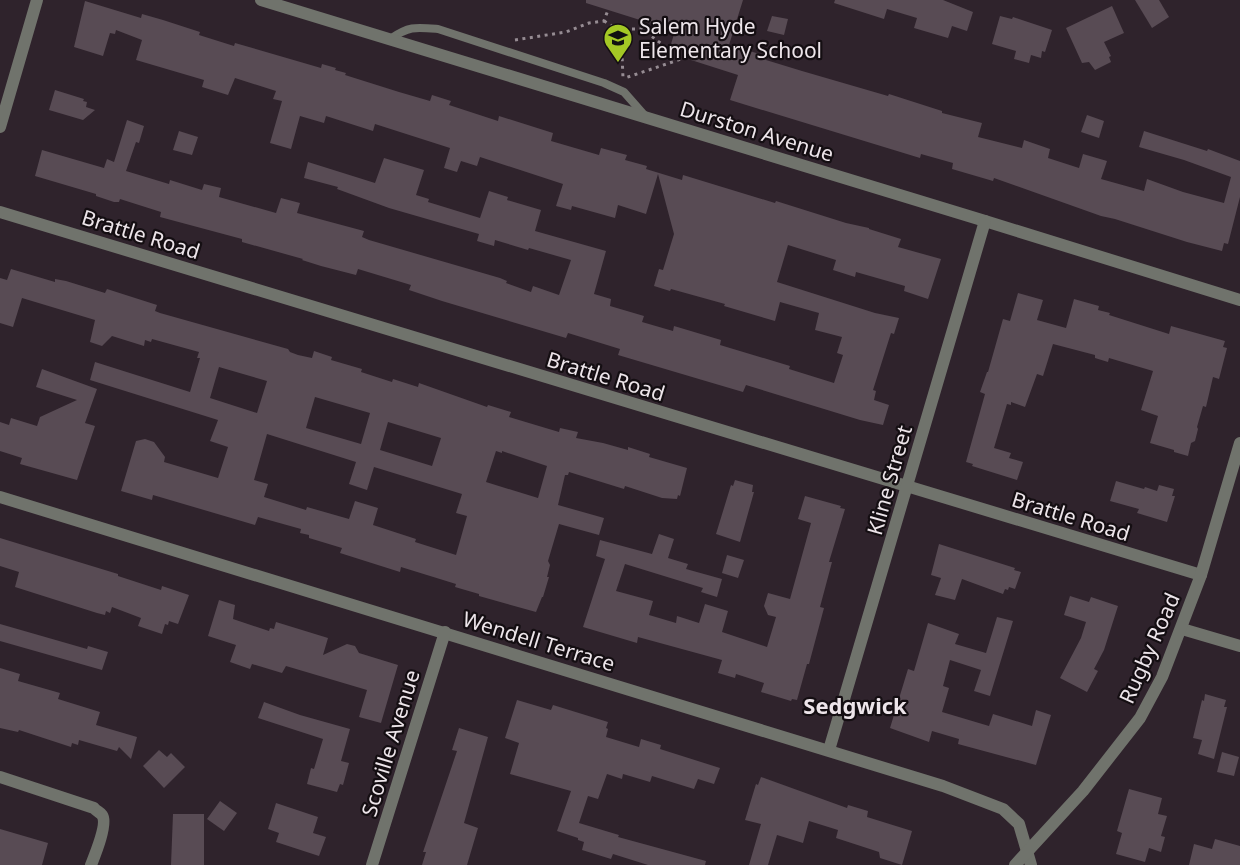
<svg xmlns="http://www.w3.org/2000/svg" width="1240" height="865" viewBox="0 0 1240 865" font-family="'Noto Sans',sans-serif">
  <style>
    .building { fill: #584b54; fill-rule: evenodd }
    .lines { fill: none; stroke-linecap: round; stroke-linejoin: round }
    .path { stroke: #968c93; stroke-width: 3; stroke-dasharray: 3 4.5; stroke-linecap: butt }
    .lane { stroke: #70736c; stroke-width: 8 }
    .street { stroke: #70736c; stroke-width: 12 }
    .labels { text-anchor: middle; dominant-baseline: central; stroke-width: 4.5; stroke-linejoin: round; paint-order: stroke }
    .poi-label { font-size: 21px; fill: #ede5ea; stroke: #140e12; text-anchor: start }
    .street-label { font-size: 21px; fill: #ede5ea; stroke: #140e12 }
    .neighbourhood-label { font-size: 22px; font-weight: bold; fill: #ede5ea; stroke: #140e12 }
  </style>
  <rect width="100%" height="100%" fill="#2f232c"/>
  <g class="building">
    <polygon points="586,0 743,0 729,45 767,56 766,60 802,71 888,96 889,94 942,111 942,113 982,123 978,137 1022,148 1024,140 1050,149 1048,158 1079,168 1083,154 1107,161 1101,179 1144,191 1147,179 1183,192 1224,203 1231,177 1184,160 1139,147 1144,131 1207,151 1208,149 1240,161 1240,197 1228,244 1224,243 1222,251 1187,242 1115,219 1101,216 994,178 993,181 952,169 953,163 921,154 920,158 730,100 738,75 691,60 694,51 671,44 675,31 586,3"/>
    <polygon points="835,0 943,0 973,12 967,31 952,26 948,38 914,28 917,18 887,9 884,19 834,3"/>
    <polygon points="1135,0 1159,0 1169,17 1152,28"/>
    <polygon points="85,1 141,18 142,14 163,20 200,32 199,35 234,46 235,43 321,68 322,64 336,68 335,70 346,73 345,75 399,92 430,101 432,95 451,101 449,105 498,121 499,116 553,133 551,141 599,155 601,148 627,155 625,160 647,166 646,169 682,180 683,175 775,203 776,201 846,223 869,228 869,229 901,239 898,247 941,259 928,299 904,291 905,286 856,272 855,277 833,270 836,260 788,245 777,282 875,313 899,318 894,334 891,333 873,390 876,391 874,400 889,405 883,425 860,420 746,385 743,392 709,382 618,355 620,349 568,333 566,338 442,301 409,290 411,285 358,269 356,275 321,266 302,260 303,259 242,242 242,239 160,217 161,212 120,199 119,202 114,202 96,196 96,194 35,176 42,150 104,168 107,159 114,162 127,120 144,126 139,143 136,142 126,171 169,184 170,180 202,190 204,184 221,188 219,197 276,213 281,198 300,203 297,213 364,231 362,237 369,240 500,278 507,281 506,283 531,292 533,286 559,295 571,260 529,248 528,250 495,240 494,246 477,241 479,234 389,208 337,189 338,187 304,178 308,162 375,183 384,158 424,170 416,195 429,199 428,202 480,218 489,191 508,197 507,200 541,210 535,231 606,251 594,294 611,299 610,306 644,316 642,322 673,331 674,326 721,340 720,345 790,366 789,369 834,383 843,355 837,353 842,337 815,330 819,313 780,302 775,321 724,306 725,304 671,289 670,291 654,286 659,269 663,270 674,234 658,174 646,214 618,205 615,218 572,206 571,210 556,206 563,184 480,157 477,166 461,161 457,172 444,168 450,148 375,124 373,131 326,116 324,123 300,116 291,149 270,143 282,101 273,99 276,91 235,78 228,95 202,87 204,80 136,60 142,40 116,30 115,34 110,33 103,56 74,47"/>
    <polygon points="1112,6 1124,33 1104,42 1111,56 1109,57 1111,62 1095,70 1089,62 1082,63 1066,28"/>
    <polygon points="772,16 788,19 784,35 767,31"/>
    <polygon points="1000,16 1012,19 1013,17 1052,30 1045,52 1042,51 1041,58 1031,55 1029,63 1014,59 1016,51 992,44"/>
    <polygon points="55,90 84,99 83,101 87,102 86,107 95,110 83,120 49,110"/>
    <polygon points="1087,115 1104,121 1099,138 1081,132"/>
    <polygon points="179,131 198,137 192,155 173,150"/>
    <path d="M11 269 55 282V279L66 281 105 293 107 289 157 305 155 311 160 313 288 349 290 352 298 355 312 358 314 351 332 357 331 360 362 369 361 372 392 382 393 379 418 387 419 383 487 407 488 405 511 412 509 417 559 432 560 428 578 432 576 438 603 443 628 450V447L650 454 649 457 687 468 680 496 678 495 677 499 662 498 625 486 624 489 569 472 568 475H565L558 505 604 518 599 535 559 524 548 561 550 565 547 577H549L543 597H542L536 612 479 596V594L455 587 456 584 401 567 400 572 340 553 342 548 309 538V535L300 533 301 529 258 517 255 525 153 495 152 500 121 491 136 441 145 439 154 442 165 457 164 462 218 478 228 447 210 441 218 420 90 380 95 362 190 392 200 358H197L199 352 152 339 151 342 145 340 144 346 112 336 102 346 90 342 95 320 22 298 13 327 0 323V278L7 280ZM219 367 267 381 257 413 210 398ZM315 397 370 413 361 444 306 428ZM388 422 441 438 432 466 380 450ZM267 434 356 462 349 484 367 490 374 467 462 494 456 513 467 516 456 555 415 542 416 539 373 525 378 508 355 501 349 519 307 507 306 510 264 497 268 484 254 480ZM496 451 502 453V451L547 466 538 498 486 482Z"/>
    <polygon points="1018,293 1043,300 1037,320 1066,328 1074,299 1099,306 1098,310 1110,313 1109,315 1169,334 1171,326 1225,341 1223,347 1227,348 1219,379 1213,377 1206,407 1203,406 1197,427 1198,429 1195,441 1191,443 1188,456 1174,452 1174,450 1150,443 1158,416 1141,410 1153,371 1109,358 1108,362 1095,358 1095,355 1053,344 1043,376 1037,374 1025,407 1011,402 1011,405 1007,404 994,448 1011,453 1009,458 1023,462 1017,480 972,466 973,464 966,462 985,394 980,392 987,372 988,372 1003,319 1010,321"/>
    <polygon points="42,369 97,389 85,423 95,426 77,480 20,464 22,458 0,451 0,422 9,425 11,418 37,426 40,417 77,400 36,387"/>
    <polygon points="735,480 753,485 752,492 754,492 740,542 716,534 731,485 733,486"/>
    <polygon points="1116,481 1144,489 1145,487 1157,491 1159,485 1174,489 1172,496 1175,496 1167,522 1137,513 1139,509 1110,501"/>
    <polygon points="805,496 841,506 840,508 845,509 829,562 832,562 820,607 824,608 809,664 807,664 797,700 792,699 791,701 761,692 764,683 736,674 735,678 718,673 722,660 638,637 637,643 583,627 605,559 596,556 600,540 652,554 659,534 674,539 668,558 688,564 686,569 722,579 717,597 701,592 703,588 625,564 616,591 653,601 649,615 676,623 677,616 699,623 705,604 728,611 722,632 767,647 776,617 768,615 764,606 768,593 790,599 811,523 798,519"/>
    <polygon points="0,538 118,574 118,576 161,590 162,586 189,595 178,624 169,621 168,625 165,624 162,634 138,626 141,618 112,607 110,613 106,611 105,615 97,613 15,587 19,572 0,566"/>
    <polygon points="939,544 1015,568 1014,570 1021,572 1015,589 1009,587 1008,590 1005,589 1003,594 962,579 955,600 935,595 941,578 931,575"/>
    <polygon points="727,555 744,560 738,578 722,573"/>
    <polygon points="1070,596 1089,602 1091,597 1118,606 1104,650 1094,669 1098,671 1087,692 1060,678 1081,638 1086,622 1064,615"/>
    <polygon points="219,600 235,605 233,619 269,631 270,628 274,629 276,622 328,638 323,655 347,644 355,646 359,653 398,665 381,723 359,717 367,690 286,666 282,673 252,664 250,669 230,662 236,645 208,636"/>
    <polygon points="997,617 1013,621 990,696 974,691 981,670 950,660 943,686 949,688 942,712 989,726 993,714 1032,726 1036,710 1051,715 1036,765 958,744 959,739 932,731 929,742 890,728 908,669 914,671 928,623 959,634 955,644 986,653"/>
    <polygon points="0,624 87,649 88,646 108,652 102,670 0,641"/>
    <polygon points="0,668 20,674 18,681 60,693 58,699 100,712 96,725 137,737 131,759 119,747 117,751 79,740 78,745 72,743 71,747 19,730 18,732 0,728"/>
    <polygon points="1205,694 1226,700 1224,707 1227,707 1214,759 1198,754 1202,740 1193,738 1202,700 1204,701"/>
    <polygon points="517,700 551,710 553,705 608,722 606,728 608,729 606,737 639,747 641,739 661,745 660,749 720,768 714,784 698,779 694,789 652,776 650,782 623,774 622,779 607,774 598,799 588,796 579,823 619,835 618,837 706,861 705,865 648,865 613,854 611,859 582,850 584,842 578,840 578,838 557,831 571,791 510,774 519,743 505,738"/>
    <polygon points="264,702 300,715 350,729 341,761 349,763 343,785 340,784 337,792 307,784 311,768 314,769 323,739 258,718"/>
    <polygon points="459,728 488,737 464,823 478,828 467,865 422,865 426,852 423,852 457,751 452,750"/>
    <polygon points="159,750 167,757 171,753 185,767 164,788 143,766"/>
    <polygon points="1222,752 1239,757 1234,776 1217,772"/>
    <polygon points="761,777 847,808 848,805 868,811 867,817 912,831 902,865 880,858 879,852 836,838 838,830 809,821 803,843 777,835 768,865 749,865 761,824 745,820 756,784 758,785"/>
    <polygon points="1129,789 1162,798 1158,814 1167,816 1161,836 1165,837 1161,852 1149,848 1145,862 1116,854 1122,833 1117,831"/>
    <polygon points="220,801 237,813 224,831 207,819"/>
    <polygon points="276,803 318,817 313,833 326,837 319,856 276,842 279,833 268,829"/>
    <polygon points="173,814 204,814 204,865 171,865"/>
    <polygon points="0,829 48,843 42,865 0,865"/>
    <polygon points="1215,839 1240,846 1240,865 1189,865 1194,844 1212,849"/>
  </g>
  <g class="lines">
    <g class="path">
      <polyline points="604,21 617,29 622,55 623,78"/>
      <polyline points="617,29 642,29 671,51 693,55 625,78"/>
      <polyline points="515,40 566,32 589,23 604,21 608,10"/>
    </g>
    <path class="lane" d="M390 39C409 26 415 27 438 29L604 83 624 92 646 117"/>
    <g class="street">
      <polyline points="261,0 985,221 1240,300"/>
      <polyline points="0,127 37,0"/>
      <polyline points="0,212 1201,575"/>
      <polyline points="0,497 943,786 1003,809 1019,824 1031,865"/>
      <polyline points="1182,629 1240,646"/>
      <polyline points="829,750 985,221"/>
      <path d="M0 777 94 808C96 811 100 812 102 815 108 823 95 855 91 865"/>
      <polyline points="372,865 445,632"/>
      <polyline points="1015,865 1083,791 1140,718 1162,677 1201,575 1240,443"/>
    </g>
  </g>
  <defs>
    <g id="school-pin" transform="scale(1.5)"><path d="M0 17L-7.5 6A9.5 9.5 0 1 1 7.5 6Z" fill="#a4c825" stroke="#140e12"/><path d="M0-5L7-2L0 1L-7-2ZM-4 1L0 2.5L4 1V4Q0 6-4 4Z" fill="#111"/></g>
  </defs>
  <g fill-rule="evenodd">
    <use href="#school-pin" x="618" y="38"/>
  </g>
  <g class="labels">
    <g class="poi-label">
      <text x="639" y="26">Salem Hyde<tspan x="639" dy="24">Elementary School</tspan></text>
    </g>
    <g class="street-label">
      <text transform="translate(757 131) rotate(17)">Durston Avenue</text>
      <text transform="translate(141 234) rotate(17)">Brattle Road</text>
      <text transform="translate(606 376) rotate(17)">Brattle Road</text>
      <text transform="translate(889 480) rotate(-74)">Kline Street</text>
      <text transform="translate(1071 516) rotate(17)">Brattle Road</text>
      <text transform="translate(539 641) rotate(17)">Wendell Terrace</text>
      <text transform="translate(1149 648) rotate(-66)">Rugby Road</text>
      <text transform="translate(390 743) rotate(-73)">Scoville Avenue</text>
    </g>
    <g class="neighbourhood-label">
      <text x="855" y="705">Sedgwick</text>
    </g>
  </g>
</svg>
